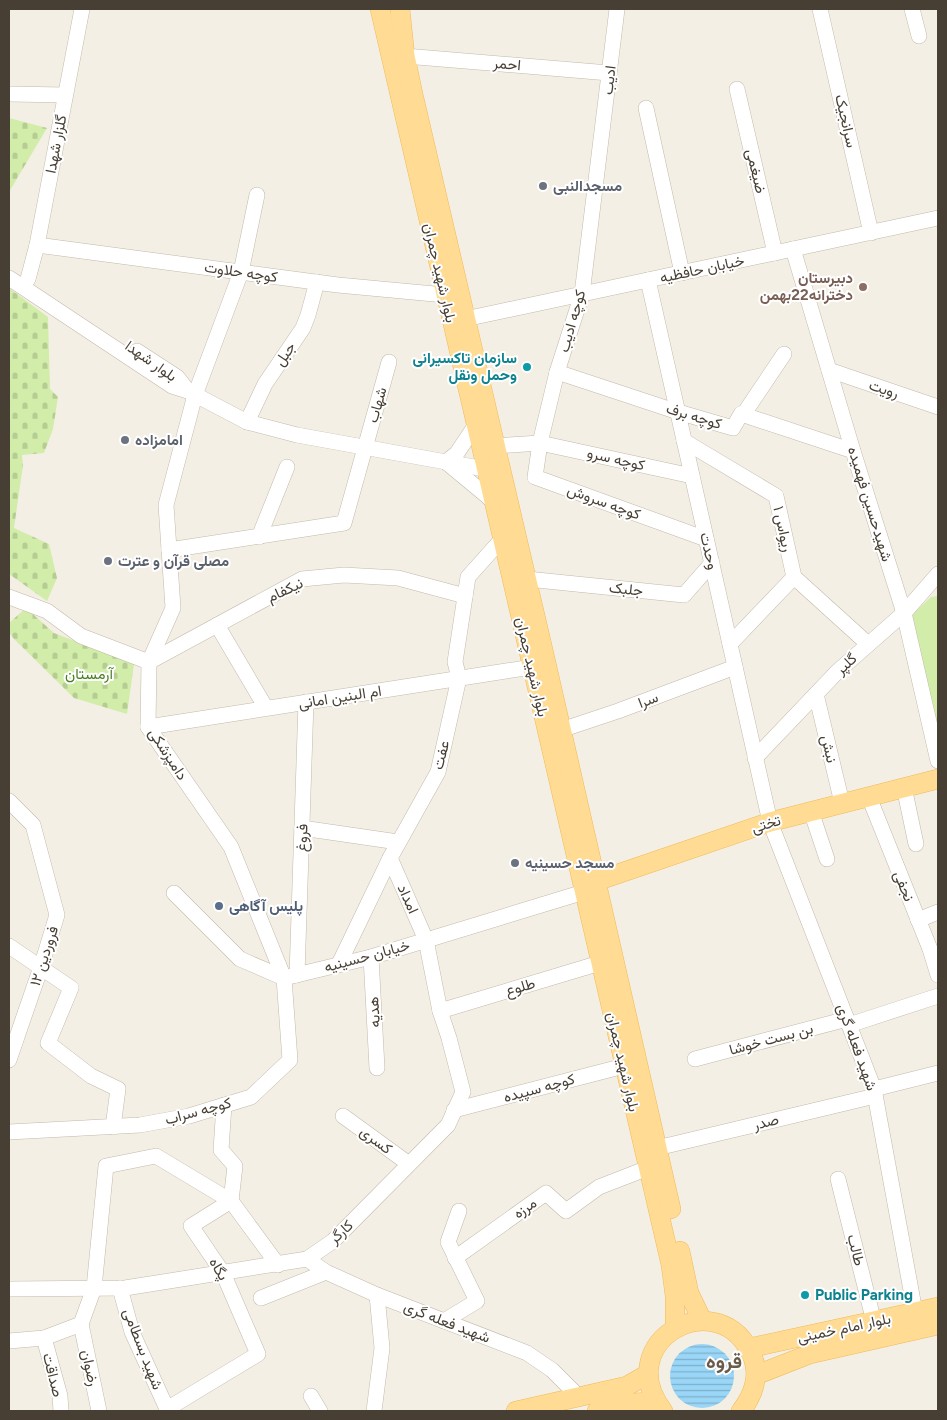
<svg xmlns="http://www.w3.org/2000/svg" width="947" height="1420" viewBox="0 0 947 1420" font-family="Figtree,Vazirmatn,sans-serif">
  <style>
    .cemetery { fill: url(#cemetery-stones) }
    .pitch { fill: #d1eda9 }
    .water { fill: url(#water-rules) }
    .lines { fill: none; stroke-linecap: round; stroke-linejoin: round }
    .minor-casing { stroke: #c3b9a9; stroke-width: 16 }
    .major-casing { stroke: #efbb57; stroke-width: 20 }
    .minor { stroke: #fff; stroke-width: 15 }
    .major { stroke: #ffdb93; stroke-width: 19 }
    .worship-dot { fill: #6b7280; stroke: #fff; stroke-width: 2 }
    .education-dot { fill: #8d6e63; stroke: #fff; stroke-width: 2 }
    .culture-dot { fill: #0f9aa8; stroke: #fff; stroke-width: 2 }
    .service-dot { fill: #5c6f8a; stroke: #fff; stroke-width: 2 }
    .labels { text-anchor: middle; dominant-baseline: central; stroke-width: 4; stroke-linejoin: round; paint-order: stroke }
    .street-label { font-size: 15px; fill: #473f34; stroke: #fff }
    .worship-label { font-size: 15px; font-weight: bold; fill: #5b616d; stroke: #fff; text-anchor: start }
    .education-label { font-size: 15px; font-weight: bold; fill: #785e54; stroke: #fff; text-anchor: end }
    .culture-label { font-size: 15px; font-weight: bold; fill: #0d838f; stroke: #fff; text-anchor: end }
    .park-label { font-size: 15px; fill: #497f21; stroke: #fff }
    .service-label { font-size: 15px; font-weight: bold; fill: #4e5e75; stroke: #fff; text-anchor: start }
    .district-label { font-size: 20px; font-weight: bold; fill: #6b5c4a; stroke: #fff }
  </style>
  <defs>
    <pattern id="cemetery-stones" width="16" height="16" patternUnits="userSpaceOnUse" patternTransform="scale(1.25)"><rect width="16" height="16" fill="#d1eda9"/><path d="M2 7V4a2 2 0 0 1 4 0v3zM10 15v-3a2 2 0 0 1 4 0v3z" fill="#b5cc92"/></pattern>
    <pattern id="water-rules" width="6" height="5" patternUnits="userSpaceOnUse" patternTransform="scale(1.25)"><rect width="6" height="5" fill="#9ad6f7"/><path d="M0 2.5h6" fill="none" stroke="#7fafc9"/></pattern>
  </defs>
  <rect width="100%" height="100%" fill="#f4efe5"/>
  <g class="cemetery">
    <polygon points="9,118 47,128 9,192"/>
    <polygon points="9,288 48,317 50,389 58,397 53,429 44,453 22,455 23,465 14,528 49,544 57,578 47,601 9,574"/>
    <polygon points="26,608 54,633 134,664 127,714 74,698 14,639 9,633 9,623"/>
  </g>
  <polygon class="pitch" points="938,596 938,751 904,622 931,597"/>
  <circle class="water" cx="702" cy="1376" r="32"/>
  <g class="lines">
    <g class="minor-casing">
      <g id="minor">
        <polyline points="820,9 871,233"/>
        <polyline points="912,9 919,36"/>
        <polyline points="405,56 609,73"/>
        <polyline points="737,89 775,253"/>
        <polyline points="9,94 65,95"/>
        <polyline points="646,108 682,273"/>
        <polyline points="37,245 338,285 445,295"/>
        <polyline points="793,249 853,451 904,613 938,761"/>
        <polyline points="9,278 172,386 188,391 247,422 297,435 485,469"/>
        <polyline points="28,279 37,245 82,9"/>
        <polyline points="648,280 770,822 874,1089 915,1312"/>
        <polyline points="465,319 938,218"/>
        <polyline points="137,351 177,377 188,391"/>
        <polyline points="829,370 938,407"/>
        <polyline points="557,372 678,412 733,428 741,414 853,451"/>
        <polyline points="743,415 784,354"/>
        <polyline points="247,422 265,384 303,328 308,315 317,282"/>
        <polyline points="475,426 457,453 446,462 487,496 493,502"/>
        <polyline points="684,441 776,496 794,577 730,644"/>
        <polyline points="495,446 540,443 557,372 582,294 617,9"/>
        <polyline points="692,476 540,443 535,477 706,539"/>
        <polyline points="259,537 287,467"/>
        <polyline points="169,550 344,523 389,362"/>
        <polyline points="794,577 868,644"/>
        <polyline points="527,579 684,595 712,563"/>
        <polyline points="9,597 47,611 81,636 149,662 302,579 344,575 398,578 465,596"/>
        <polyline points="217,625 266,708"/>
        <polyline points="816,694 842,803"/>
        <polyline points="148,727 532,667"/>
        <polyline points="561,730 618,711 735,667"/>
        <polyline points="755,758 837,672 904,613 938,574"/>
        <polyline points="904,787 916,844"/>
        <polyline points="869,797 930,949 938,975"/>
        <polyline points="9,801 33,825 57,915 41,967 9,1060"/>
        <polyline points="811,811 827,859"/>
        <polyline points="302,828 398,842"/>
        <polyline points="174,893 240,959 284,978 371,957 584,892"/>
        <polyline points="918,920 938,912"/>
        <polyline points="9,946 71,988 48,1043 91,1076 118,1089 113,1127"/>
        <polyline points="371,957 377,1068"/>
        <polyline points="339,964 390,858 438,772 459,678 455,662 468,577 502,539"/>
        <polyline points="297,975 306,702"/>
        <polyline points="440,1011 600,963"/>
        <polyline points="849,1025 938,996"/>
        <polyline points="695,1059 847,1019"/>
        <polyline points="874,1089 938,1073"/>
        <polyline points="454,1110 624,1066"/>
        <polyline points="343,1116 409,1164"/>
        <polyline points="9,1132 140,1125 189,1116 251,1097 290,1060 284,978 231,847 148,727 149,662 173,608 166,505 195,395 241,272 257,195"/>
        <polyline points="657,1148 875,1096"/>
        <polyline points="838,1179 874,1322"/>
        <polyline points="455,1258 546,1193 566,1211 599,1187 648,1168"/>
        <polyline points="307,1259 326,1272 377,1295 527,1353 552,1370 579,1397"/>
        <polyline points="120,1288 132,1332 167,1409 258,1354 223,1273 191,1226 231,1201 235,1166 221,1150 224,1105"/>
        <polyline points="9,1289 125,1288 307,1259 333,1241 448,1125 463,1092 449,1038 440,1011 426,940 390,858"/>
        <polyline points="261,1298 326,1272"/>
        <polyline points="444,1321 477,1301 448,1242 459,1211"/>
        <polyline points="81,1324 99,1411"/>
        <polyline points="44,1338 60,1396 61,1411"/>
        <polyline points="9,1341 44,1338 81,1324 94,1288 106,1166 156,1156 231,1201 278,1265"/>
        <polyline points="311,1396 320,1411"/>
        <polyline points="374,1411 382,1348 377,1295"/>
      </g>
    </g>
    <g class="major-casing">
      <g id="major">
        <polyline points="380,9 671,1265 675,1296 675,1327"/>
        <path d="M400 9 405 56 413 94 541 641C584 830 629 1019 671 1209"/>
        <polyline points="589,888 597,881 770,822 938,779"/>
        <polyline points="680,1251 689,1293 702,1320"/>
        <polyline points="749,1348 938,1307"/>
        <polyline points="756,1375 810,1354 938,1325"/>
        <polyline points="516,1411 627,1386 648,1374"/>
        <polyline points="597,1411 631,1403 655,1402"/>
        <path d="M663 1411C609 1341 721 1279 753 1358 760 1376 753 1396 741 1411"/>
      </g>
    </g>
    <use href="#minor" class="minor"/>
    <use href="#major" class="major"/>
  </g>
  <g class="worship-dot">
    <circle cx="543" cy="186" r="5"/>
    <circle cx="125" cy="440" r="5"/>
    <circle cx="108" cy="561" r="5"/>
    <circle cx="515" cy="863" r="5"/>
  </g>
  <circle class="education-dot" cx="863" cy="287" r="5"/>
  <g class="culture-dot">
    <circle cx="527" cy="367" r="5"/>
    <circle cx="805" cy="1295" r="5"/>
  </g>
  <circle class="service-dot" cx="219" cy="906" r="5"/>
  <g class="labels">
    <g class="street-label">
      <text transform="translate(507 64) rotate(5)">احمر</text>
      <text transform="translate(609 80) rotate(-83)">ادیب</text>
      <text transform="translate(846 121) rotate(77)">سرانجیک</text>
      <text transform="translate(56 144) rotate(-79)">گلزار شهدا</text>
      <text transform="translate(756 171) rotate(77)">ضیغمی</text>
      <text transform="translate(702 269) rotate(-12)">خیابان حافظیه</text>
      <text transform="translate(241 272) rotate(8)">کوچه حلاوت</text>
      <text transform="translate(440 273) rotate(77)">بلوار شهید چمران</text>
      <text transform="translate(572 321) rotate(-74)">کوچه ادیب</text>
      <text transform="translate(285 354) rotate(-56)">جبل</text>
      <text transform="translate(151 361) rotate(35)">بلوار شهدا</text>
      <text transform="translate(884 389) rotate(18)">رویت</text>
      <text transform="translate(377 405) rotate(-74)">شهاب</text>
      <text transform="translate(694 416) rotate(17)">کوچه برف</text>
      <text transform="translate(616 459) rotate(13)">کوچه سرو</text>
      <text transform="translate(604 502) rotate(20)">کوچه سروش</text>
      <text transform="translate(870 504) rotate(73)">شهیدحسین فهمیده</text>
      <text transform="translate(783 529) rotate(78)">ریواس ۱</text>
      <text transform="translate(709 551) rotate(77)">وحدت</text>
      <text transform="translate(626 589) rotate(6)">جلبک</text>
      <text transform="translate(285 590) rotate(-25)">نیکفام</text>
      <text transform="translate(846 664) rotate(-43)">گلپر</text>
      <text transform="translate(532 667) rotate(77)">بلوار شهید چمران</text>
      <text transform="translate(340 697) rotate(-9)">ام البنین امانی</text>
      <text transform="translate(648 700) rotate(-21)">سرا</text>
      <text transform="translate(829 749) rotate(77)">نبش</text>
      <text transform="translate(168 754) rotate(57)">دامپزشکی</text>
      <text transform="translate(441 755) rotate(-76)">عفت</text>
      <text transform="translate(766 824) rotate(-17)">تختی</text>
      <text transform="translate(302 838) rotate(-88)">فروغ</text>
      <text transform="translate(904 886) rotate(68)">نجفی</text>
      <text transform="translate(408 899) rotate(66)">امداد</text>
      <text transform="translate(44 956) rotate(-72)">۱۲ فروردین</text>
      <text transform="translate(367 956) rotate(-15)">خیابان حسینیه</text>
      <text transform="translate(520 987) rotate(-17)">طلوع</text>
      <text transform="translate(374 1012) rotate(-93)">هدیه</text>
      <text transform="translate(771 1039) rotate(-15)">بن بست خوشا</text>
      <text transform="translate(857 1047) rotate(70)">شهید فعله گری</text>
      <text transform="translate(623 1062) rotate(77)">بلوار شهید چمران</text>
      <text transform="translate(539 1088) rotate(-15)">کوچه سپیده</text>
      <text transform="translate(198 1111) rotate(-15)">کوچه سراب</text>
      <text transform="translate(766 1122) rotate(-14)">صدر</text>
      <text transform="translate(376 1140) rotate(36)">کسری</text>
      <text transform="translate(525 1208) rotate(-35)">مرزه</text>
      <text transform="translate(341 1232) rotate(-43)">کارگر</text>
      <text transform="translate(856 1250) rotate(76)">طالب</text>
      <text transform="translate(219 1269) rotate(59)">پگاه</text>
      <text transform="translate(447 1322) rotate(21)">شهید فعله گری</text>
      <text transform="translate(844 1328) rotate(-12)">بلوار امام خمینی</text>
      <text transform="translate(143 1349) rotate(69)">شهید بسطامی</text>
      <text transform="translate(90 1368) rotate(78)">رضوان</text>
      <text transform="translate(53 1375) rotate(76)">صداقت</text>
    </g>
    <g class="worship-label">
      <text x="553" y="186">مسجدالنبی</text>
      <text x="135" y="440">امامزاده</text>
      <text x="118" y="561">مصلی قرآن و عترت</text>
      <text x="525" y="863">مسجد حسینیه</text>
    </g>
    <g class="education-label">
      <text x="853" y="278">دبیرستان<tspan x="853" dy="17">دخترانه22بهمن</tspan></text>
    </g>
    <g class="culture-label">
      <text x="517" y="358">سازمان تاکسیرانی<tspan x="517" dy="17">وحمل ونقل</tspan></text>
      <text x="815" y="1295" text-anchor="start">Public Parking</text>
    </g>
    <g class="park-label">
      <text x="89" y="674">آرمستان</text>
    </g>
    <g class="service-label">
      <text x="229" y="906">پلیس آگاهی</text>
    </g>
    <g class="district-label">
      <text x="724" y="1361">قروه</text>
    </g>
  </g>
  <rect width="947" height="1420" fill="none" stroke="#473f34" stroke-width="20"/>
</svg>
